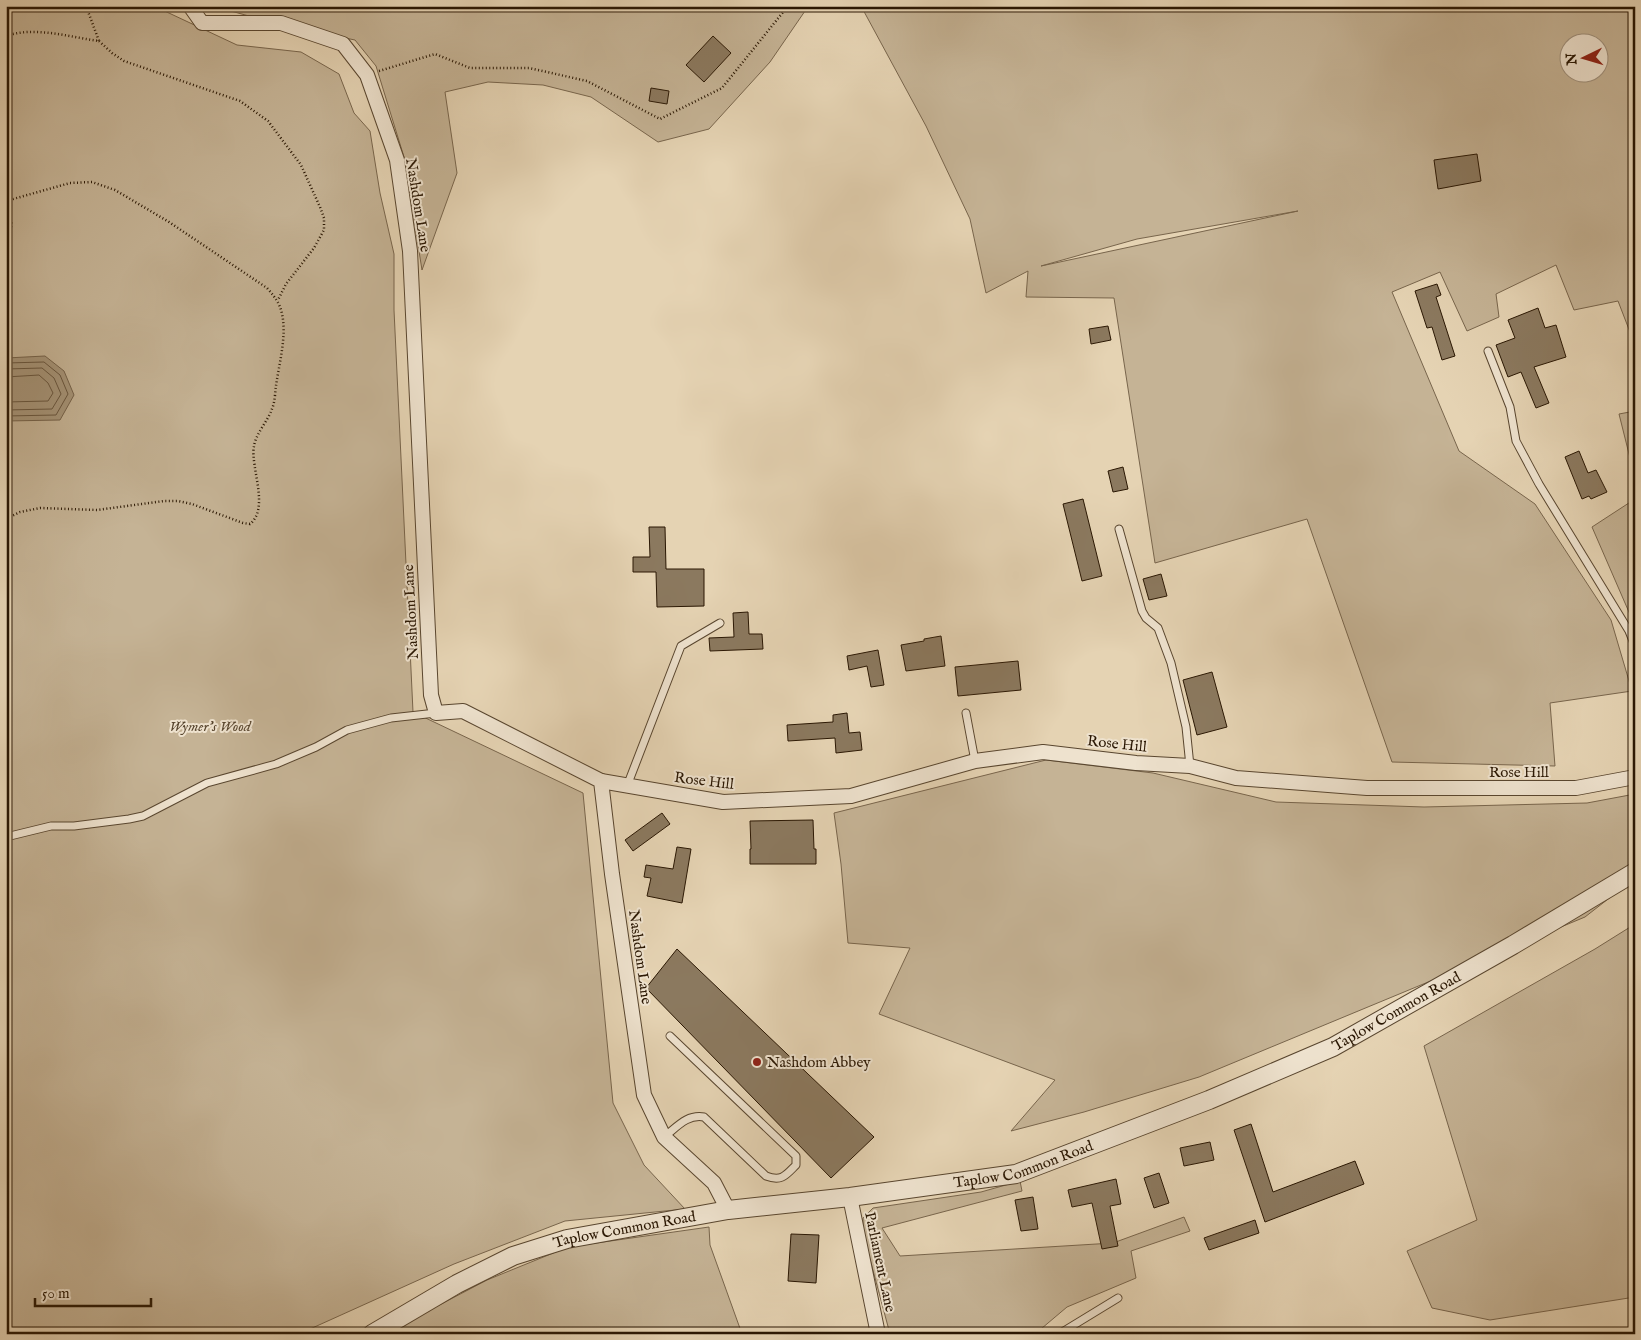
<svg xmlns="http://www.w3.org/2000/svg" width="1641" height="1340" viewBox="0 0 1641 1340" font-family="'IM FELL English',serif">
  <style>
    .green { fill: #c5b395; stroke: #78654c; fill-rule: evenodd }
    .water { fill: #a59377; stroke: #746149 }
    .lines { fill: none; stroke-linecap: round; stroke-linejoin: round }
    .shore { stroke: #68553d; stroke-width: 1 }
    .building { fill: #8b795f; stroke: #2a1703 }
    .service-casing { stroke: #59462f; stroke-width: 9 }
    .minor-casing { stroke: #59462f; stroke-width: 16 }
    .tertiary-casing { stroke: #59462f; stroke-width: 20 }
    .path { stroke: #2a1703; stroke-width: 2.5; stroke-dasharray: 1 2.5; stroke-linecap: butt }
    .service { stroke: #eee2ce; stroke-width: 7 }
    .minor { stroke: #eee2ce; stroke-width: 14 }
    .tertiary { stroke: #eee2ce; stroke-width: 18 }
    .poi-dot { fill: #8f2418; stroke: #eee2ce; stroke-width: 2 }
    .labels { text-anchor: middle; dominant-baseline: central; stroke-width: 4; stroke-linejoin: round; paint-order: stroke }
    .street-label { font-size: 15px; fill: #2a1703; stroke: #eee2ce }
    .park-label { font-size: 15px; font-style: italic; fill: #58462f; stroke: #eee2ce }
    .poi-label { font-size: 15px; fill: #2a1703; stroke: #eee2ce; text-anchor: start }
  </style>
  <rect width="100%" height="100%" fill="#e5d3b3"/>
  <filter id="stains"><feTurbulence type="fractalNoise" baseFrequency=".004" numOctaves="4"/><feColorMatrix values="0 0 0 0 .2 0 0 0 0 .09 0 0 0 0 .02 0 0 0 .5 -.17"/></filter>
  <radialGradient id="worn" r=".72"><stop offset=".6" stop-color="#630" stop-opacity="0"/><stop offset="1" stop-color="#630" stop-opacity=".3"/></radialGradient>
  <g class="green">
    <polygon points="6,6 154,6 237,45 301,52 339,74 354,113 370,131 380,193 394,254 394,310 413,712 583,793 613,1103 644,1165 685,1209 565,1221 454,1264 299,1334 6,1334"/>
    <polygon points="213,6 849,6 805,11 770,62 709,129 658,142 591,97 543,85 488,82 445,92 457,173 422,270 404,157 376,66 355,40 281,25"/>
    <path d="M861 6H1635V345L1618 301 1574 310 1556 265 1496 294 1499 317 1467 331 1440 272 1392 292 1459 451 1535 504 1611 620 1632 691 1550 703 1555 766 1392 762 1307 519 1155 563 1114 298 1026 297 1028 271 986 293 970 219 926 126ZM1568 42H1598V72H1568ZM1298 211 1041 266 1137 239Z"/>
    <polygon points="1635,411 1635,478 1619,414"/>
    <polygon points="1635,499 1635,626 1592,527"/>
    <polygon points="1046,760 1153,773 1276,802 1424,807 1587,803 1635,794 1635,878 1585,917 1199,1077 1084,1112 1011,1131 1055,1080 879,1014 910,948 848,943 841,864 834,813"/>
    <polygon points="1635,924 1635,1297 1490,1320 1432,1308 1407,1251 1477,1220 1424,1046 1595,949"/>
    <polygon points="1020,1181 1022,1191 882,1228 900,1256 1113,1243 1184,1217 1190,1231 1131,1251 1136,1278 1067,1307 1035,1334 890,1334 863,1233 863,1218 873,1208 981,1192"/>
    <polygon points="709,1227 710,1245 742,1334 384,1334 487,1280 568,1247"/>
  </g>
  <polygon class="water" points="45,356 64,371 74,395 60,420 6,421 6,358"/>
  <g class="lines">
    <g class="shore">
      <polyline points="6,363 44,362 60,375 68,394 56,415 6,416"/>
      <polyline points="6,369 42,368 54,378 61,394 52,409 6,410"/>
      <polyline points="6,377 39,375 48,383 53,393 48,401 6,402"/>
    </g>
  </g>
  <g class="building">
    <polygon points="713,36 731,53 704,82 686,65"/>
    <polygon points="651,88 669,91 667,104 649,101"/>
    <polygon points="1477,154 1481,181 1438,189 1434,160"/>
    <polygon points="1437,284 1441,295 1436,297 1455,356 1442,360 1432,327 1427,328 1415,291"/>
    <polygon points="1538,308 1545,328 1556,325 1566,357 1534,367 1549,403 1536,408 1521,372 1508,377 1496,345 1515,338 1508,320"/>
    <polygon points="1108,326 1111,340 1091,344 1089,329"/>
    <polygon points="1579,451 1588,473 1596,470 1607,492 1591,499 1589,496 1582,499 1565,457"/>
    <polygon points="1123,467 1128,489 1113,492 1108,471"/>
    <polygon points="1083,499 1102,576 1082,581 1063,504"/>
    <polygon points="649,527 665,527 666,569 704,569 704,606 657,607 656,572 633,572 633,557 650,557"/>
    <polygon points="1161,574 1167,596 1149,600 1143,579"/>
    <polygon points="748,612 749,634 762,634 763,649 710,651 709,638 734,637 733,613"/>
    <polygon points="941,636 945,666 906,671 901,645 924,641 924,639"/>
    <polygon points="878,650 884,685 871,687 867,666 849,670 847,656"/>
    <polygon points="1018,661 1021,690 958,696 955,667"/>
    <polygon points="1212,672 1227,727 1197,735 1183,680"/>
    <polygon points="847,713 849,733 860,732 862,750 836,753 835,738 788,741 787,725 833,722 833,715"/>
    <polygon points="662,813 670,824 633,851 625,840"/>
    <polygon points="813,820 814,849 816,849 816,864 750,864 750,849 751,849 750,821"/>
    <polygon points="677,847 691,849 682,903 647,896 651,878 644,877 646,865 673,869"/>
    <polygon points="677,949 874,1137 831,1178 646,988"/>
    <polygon points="1251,1124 1273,1192 1355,1161 1364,1184 1265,1222 1234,1130"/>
    <polygon points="1210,1142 1214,1160 1184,1166 1180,1148"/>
    <polygon points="1159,1173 1169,1203 1154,1208 1144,1178"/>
    <polygon points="1116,1179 1121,1204 1110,1206 1118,1246 1102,1249 1092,1203 1072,1207 1068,1190"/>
    <polygon points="1033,1197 1038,1229 1021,1231 1015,1200"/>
    <polygon points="1255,1220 1259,1233 1209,1250 1204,1238"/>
    <polygon points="791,1234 819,1235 816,1283 788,1281"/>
  </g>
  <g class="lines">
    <g class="service-casing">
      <g id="service">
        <polyline points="1488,351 1510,407 1516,441 1539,484 1629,631 1635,646"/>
        <polyline points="1119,529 1142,611 1146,618 1158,628 1171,663 1186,727 1190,766"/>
        <polyline points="966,713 975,761"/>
        <polyline points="627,786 681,646 720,623"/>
        <polyline points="6,837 51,826 74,826 129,819 143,816 207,783 276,764 316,747 347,730 391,718 436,713"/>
        <path d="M664 1137C677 1127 687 1114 704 1117L766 1176C782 1182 786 1175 796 1165V1156L670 1036"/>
        <polyline points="1059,1334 1118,1298"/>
      </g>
    </g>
    <g class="minor-casing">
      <g id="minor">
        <polyline points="190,6 202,23 281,23 343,44 367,75 397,160 410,251 431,695 436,713 463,711 601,781 612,874 644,1095 664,1137 714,1183 728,1210"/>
        <polyline points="601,781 723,802 851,796 975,761 1043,752 1136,763 1190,766 1236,778 1367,788 1576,788 1635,777"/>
        <polyline points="850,1197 878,1334"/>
      </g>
    </g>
    <g class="tertiary-casing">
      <g id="tertiary">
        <path id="s1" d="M372 1334 457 1284 513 1256 567 1239 728 1210 850 1197 1016 1174 1209 1100 1333 1047 1513 945 1635 872"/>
      </g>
    </g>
    <g class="path">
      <path d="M6 36C35 26 69 37 99 41L86 6"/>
      <polyline points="99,41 112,53 124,61 240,101 268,121 301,165 320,207 324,218 324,230 314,248 286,284 278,300"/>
      <polyline points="379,71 435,54 470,68 529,68 587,81 660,119 722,88 788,6"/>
      <path d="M6 201 70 183 92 182 115 190 169 222 267 288C274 296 280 303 282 314 287 336 279 364 276 386 275 393 275 402 272 409 268 421 256 433 254 446 250 467 270 508 250 524L243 523 192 504 178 501H164L97 510 40 508 20 512 6 519"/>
      <polyline points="6,206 12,224 6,243"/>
    </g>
    <use href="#service" class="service"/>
    <use href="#minor" class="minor"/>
    <use href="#tertiary" class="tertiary"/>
  </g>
  <circle class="poi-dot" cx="757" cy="1062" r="5"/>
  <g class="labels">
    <g class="street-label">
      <text transform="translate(418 205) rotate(81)">Nashdom Lane</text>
      <text transform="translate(411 612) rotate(-93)">Nashdom Lane</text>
      <text transform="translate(1117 744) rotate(6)">Rose Hill</text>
      <text x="1519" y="772">Rose Hill</text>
      <text transform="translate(704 781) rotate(7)">Rose Hill</text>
      <text transform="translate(640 957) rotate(82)">Nashdom Lane</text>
      <text stroke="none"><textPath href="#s1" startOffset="1086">Taplow Common Road</textPath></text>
      <text stroke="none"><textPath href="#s1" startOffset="681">Taplow Common Road</textPath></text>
      <text stroke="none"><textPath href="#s1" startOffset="276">Taplow Common Road</textPath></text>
      <text transform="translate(880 1262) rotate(78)">Parliament Lane</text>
    </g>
    <g class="park-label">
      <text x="210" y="726">Wymer's Wood</text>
    </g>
    <g class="poi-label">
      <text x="767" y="1062">Nashdom Abbey</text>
    </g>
  </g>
  <rect width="1641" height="1340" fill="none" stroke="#e5d3b3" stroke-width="25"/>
  <rect x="8" y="8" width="1626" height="1325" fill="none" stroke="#2a1703" stroke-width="2.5"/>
  <rect x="12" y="12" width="1616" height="1315" fill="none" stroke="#2a1703"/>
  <g transform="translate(1584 58) rotate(265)"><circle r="24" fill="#eee2ce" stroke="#a0917d"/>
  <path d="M0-4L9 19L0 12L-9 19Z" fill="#8f2418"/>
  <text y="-8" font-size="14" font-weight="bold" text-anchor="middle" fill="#2a1703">N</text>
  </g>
  <path d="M35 1298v8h116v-8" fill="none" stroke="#2a1703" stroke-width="2.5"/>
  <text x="42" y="1298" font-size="15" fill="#2a1703" stroke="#eee2ce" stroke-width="4" paint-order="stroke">50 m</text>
  <rect width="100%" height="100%" filter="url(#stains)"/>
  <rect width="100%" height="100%" fill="url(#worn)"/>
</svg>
